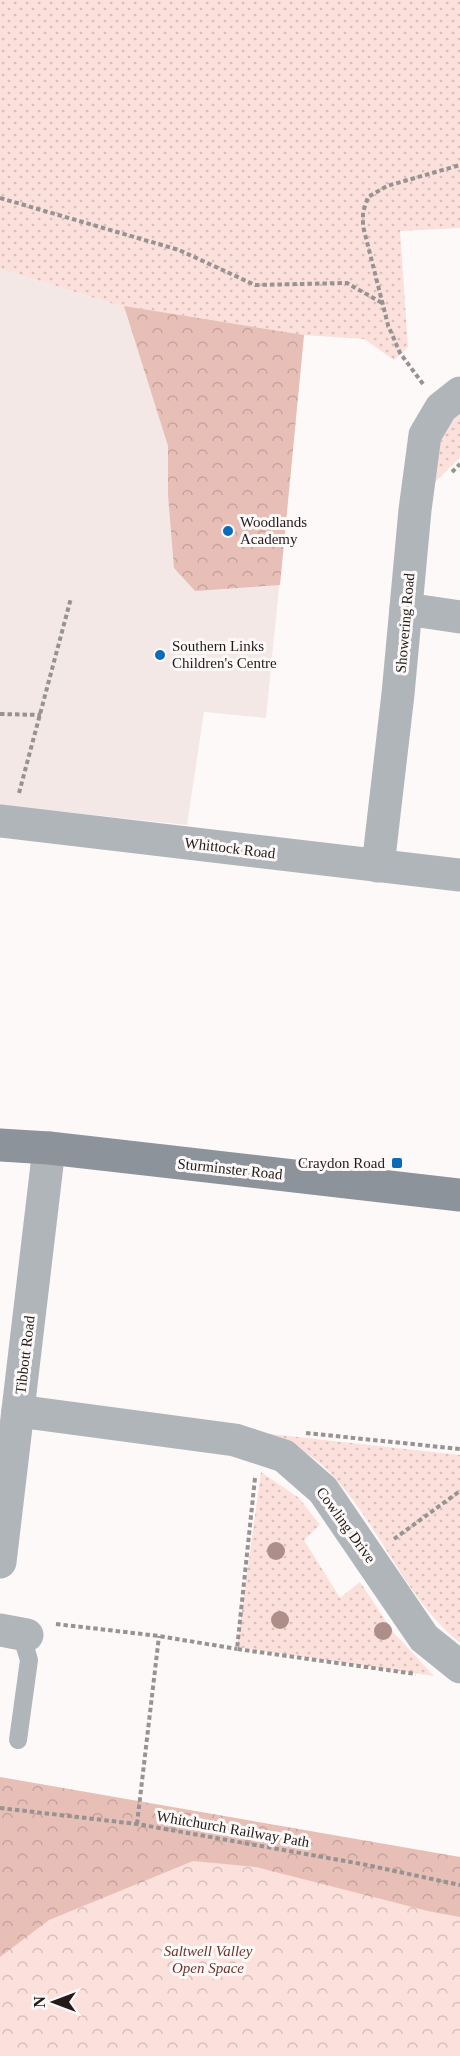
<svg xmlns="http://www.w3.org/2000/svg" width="460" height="2056" viewBox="0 0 460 2056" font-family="Georgia,serif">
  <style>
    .built { fill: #f3e8e6 }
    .grass { fill: url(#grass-dots) }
    .forest { fill: url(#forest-crowns) }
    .park { fill: url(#park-crowns) }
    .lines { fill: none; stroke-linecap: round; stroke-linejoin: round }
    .path { stroke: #989392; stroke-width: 4; stroke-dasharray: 4.5 3; stroke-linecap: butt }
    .lane { stroke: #b0b5ba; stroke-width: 18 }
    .street { stroke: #b0b5ba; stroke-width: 33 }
    .secondary { stroke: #8c939b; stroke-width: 33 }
    .tree { fill: #ad8e88 }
    .poi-dot { fill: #0b6bb8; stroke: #fdf9f8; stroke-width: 2 }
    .labels { text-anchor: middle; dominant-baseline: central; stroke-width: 6; stroke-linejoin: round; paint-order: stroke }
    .poi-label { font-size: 15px; fill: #221b1a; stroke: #fdf9f8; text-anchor: start }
    .street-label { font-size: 15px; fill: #221b1a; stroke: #fdf9f8 }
    .park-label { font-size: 15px; font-style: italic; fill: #6b362d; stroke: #fdf9f8 }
  </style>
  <defs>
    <pattern id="grass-dots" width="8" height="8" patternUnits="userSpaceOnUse" patternTransform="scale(1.5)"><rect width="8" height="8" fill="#fbe0db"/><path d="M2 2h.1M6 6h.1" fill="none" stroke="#d7c0bb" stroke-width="1.8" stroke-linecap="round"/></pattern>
    <pattern id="forest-crowns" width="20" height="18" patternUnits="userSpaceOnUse" patternTransform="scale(1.5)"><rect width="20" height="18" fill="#e7bfb7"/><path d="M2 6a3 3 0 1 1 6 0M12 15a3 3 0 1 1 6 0" fill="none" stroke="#c6a49d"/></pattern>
    <pattern id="park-crowns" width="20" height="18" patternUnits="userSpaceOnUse" patternTransform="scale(1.5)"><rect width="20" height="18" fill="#fbe0db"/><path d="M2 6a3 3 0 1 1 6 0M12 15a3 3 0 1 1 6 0" fill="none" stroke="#d7c0bb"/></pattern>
  </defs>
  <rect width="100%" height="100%" fill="#fdf9f8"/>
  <polygon class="built" points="0,269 117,305 304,335 266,718 204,712 187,825 0,805"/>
  <g class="grass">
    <polygon points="0,0 460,0 460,228 400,231 408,347 394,360 364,339 304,335 117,305 0,269"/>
    <path d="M460 414V457L435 482C438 452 435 435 460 414Z"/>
    <path d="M270 1434 460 1455V1643C401 1595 377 1516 322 1465 308 1452 287 1443 270 1434Z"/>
    <polygon points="261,1472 299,1498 320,1525 304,1540 340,1598 360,1582 394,1633 434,1676 237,1647"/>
  </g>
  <g class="forest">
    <polygon points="124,306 304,335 280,585 195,591 174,568 168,495 168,446"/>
    <polygon points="0,1777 460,1857 460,1947 0,2055"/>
  </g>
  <polygon class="park" points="193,1861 256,1867 428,1911 460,1917 460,2056 0,2056 0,1957 49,1920"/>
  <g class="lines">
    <g class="path">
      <polyline points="0,198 179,250 255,285 347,283 382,303"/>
      <polyline points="423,384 400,353 388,325 363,226 363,212 368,197 387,186 460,165"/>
      <polyline points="452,472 460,464"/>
      <polyline points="0,714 41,715"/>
      <polyline points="19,793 71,598"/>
      <polyline points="306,1433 460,1449"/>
      <polyline points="255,1478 237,1649 416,1674"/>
      <polyline points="394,1539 460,1491"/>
      <polyline points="56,1624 159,1636 237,1649"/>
      <polyline points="0,1808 137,1824 362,1864 460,1885"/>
      <polyline points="137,1824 159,1636"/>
    </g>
    <polyline class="lane" points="18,1740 29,1660 21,1634"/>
    <g class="street">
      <polyline points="406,609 460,617"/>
      <polyline points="0,821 460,875"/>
      <polyline points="378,866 398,694 415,510 425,435 441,408 460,393"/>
      <polyline points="18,1411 235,1440 284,1456 323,1490 424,1638 460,1667"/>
      <polyline points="0,1562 49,1148"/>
      <polyline points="0,1630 27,1635"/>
    </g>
    <polyline class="secondary" points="0,1145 49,1148 460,1195"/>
  </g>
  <g class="tree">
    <circle cx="276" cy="1551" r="9"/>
    <circle cx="280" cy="1620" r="9"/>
    <circle cx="383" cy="1631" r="9"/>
  </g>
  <g class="poi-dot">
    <circle cx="228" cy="531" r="6"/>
    <circle cx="160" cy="655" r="6"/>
    <rect x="391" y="1157" width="12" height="12" rx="3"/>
  </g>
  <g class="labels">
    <g class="poi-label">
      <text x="240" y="522">Woodlands<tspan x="240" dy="17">Academy</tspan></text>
      <text x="172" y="646">Southern Links<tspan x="172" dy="17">Children's Centre</tspan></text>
      <text x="385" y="1163" text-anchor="end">Craydon Road</text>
    </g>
    <g class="street-label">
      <text transform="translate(405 623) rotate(-85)">Showering Road</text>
      <text transform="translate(230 848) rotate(7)">Whittock Road</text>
      <text transform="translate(230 1169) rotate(6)">Sturminster Road</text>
      <text transform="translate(25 1355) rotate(-83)">Tibbott Road</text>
      <text transform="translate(346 1525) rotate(54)">Cowling Drive</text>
      <text transform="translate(233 1829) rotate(10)">Whitchurch Railway Path</text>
    </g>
    <g class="park-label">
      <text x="208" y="1951">Saltwell Valley<tspan x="208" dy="17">Open Space</tspan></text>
    </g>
  </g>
  <g transform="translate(54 2002) rotate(270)" stroke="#fdf9f8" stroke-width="4.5" paint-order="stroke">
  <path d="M0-4.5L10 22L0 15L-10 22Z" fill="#221b1a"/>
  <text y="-9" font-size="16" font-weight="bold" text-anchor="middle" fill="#221b1a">N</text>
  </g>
</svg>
